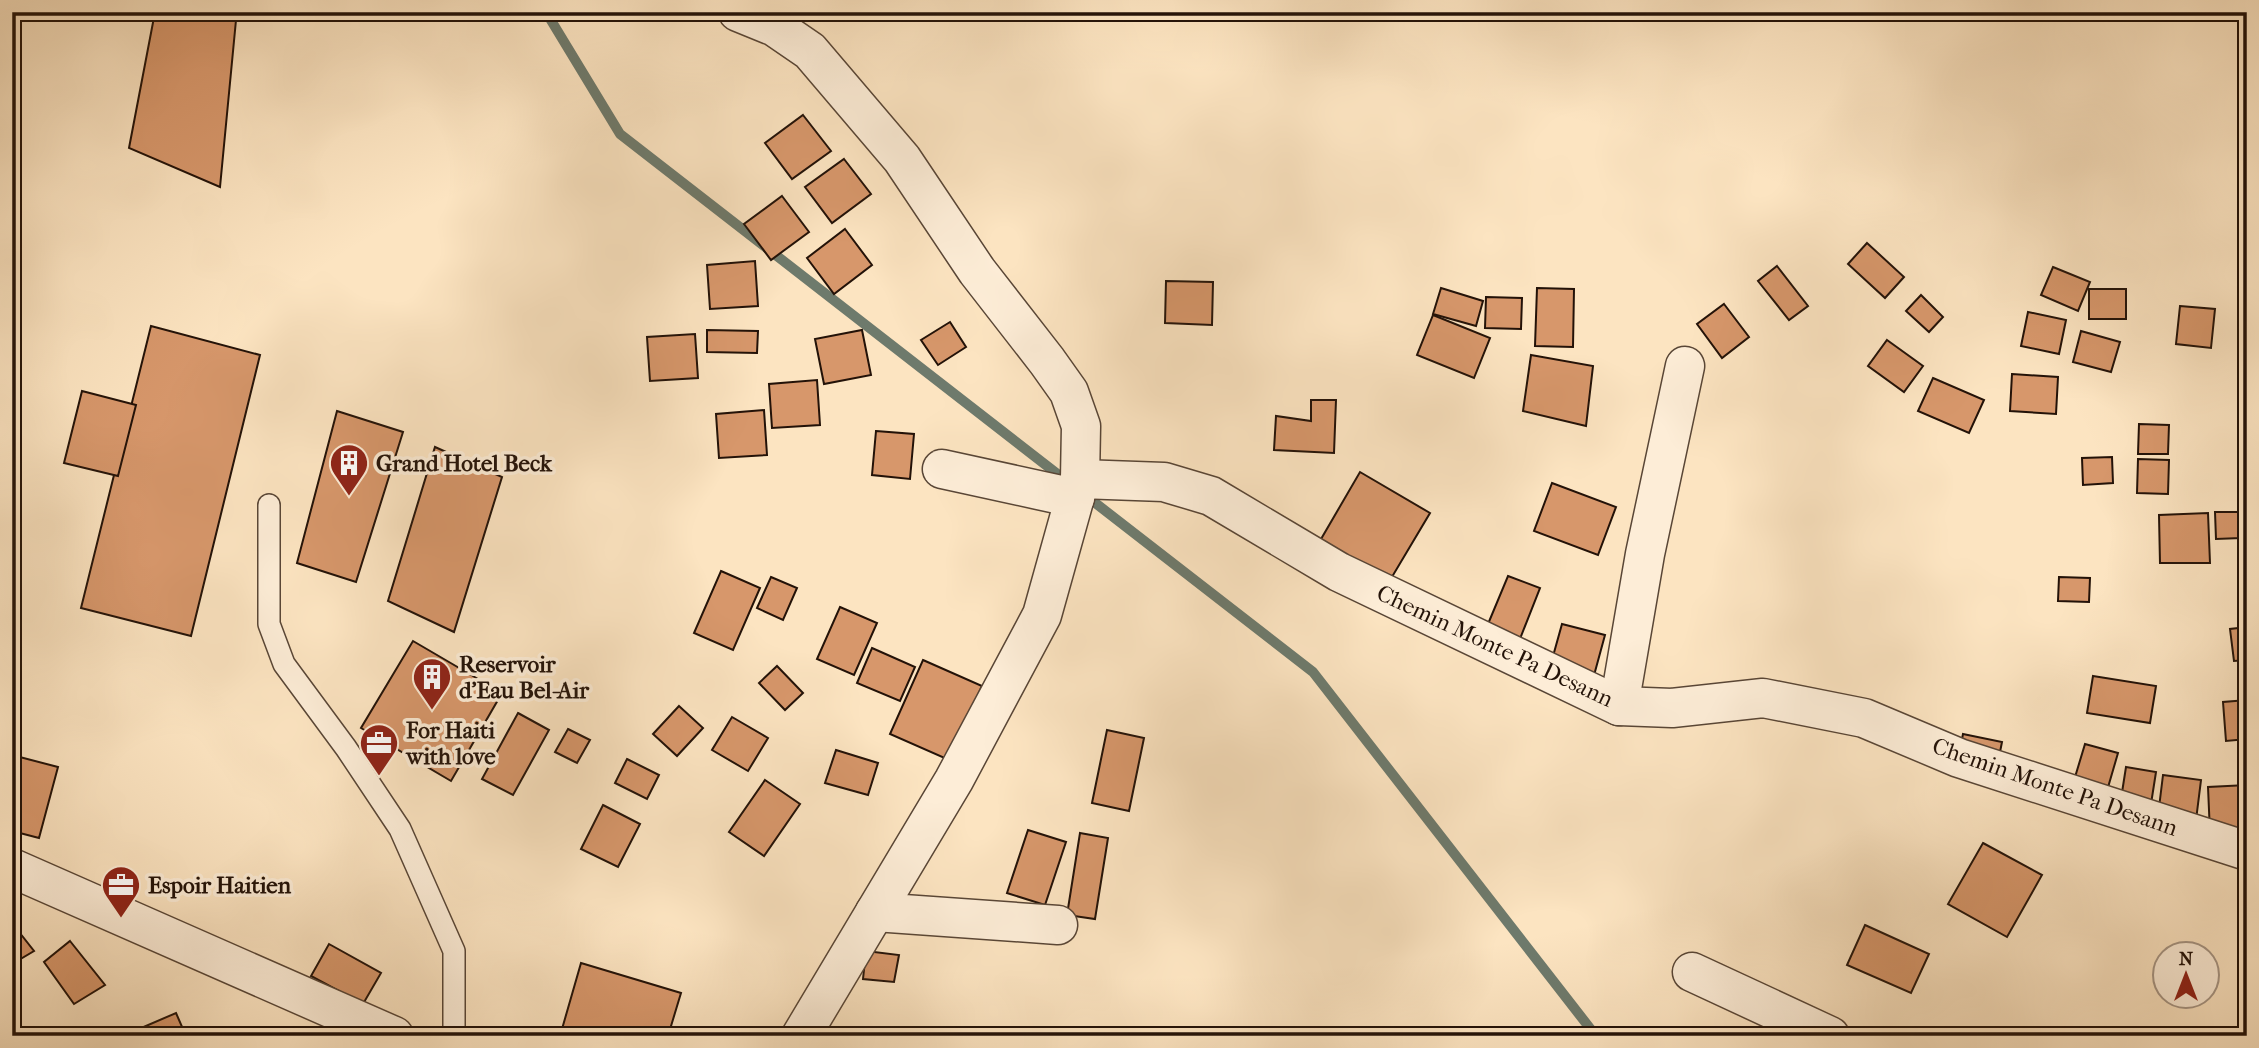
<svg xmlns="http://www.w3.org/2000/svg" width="2259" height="1048" viewBox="0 0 2259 1048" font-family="'IM FELL French Canon',serif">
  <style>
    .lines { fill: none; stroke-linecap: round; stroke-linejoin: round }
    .stream { stroke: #6e7a6c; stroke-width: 10 }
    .building { fill: #d7976b; stroke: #231208; stroke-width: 2 }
    .service-casing { stroke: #594636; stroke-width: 24 }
    .minor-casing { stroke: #594636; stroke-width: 41 }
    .service { stroke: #fdedd7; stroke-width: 21 }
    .minor { stroke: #fdedd7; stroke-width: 38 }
    .labels { text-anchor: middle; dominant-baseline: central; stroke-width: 7; stroke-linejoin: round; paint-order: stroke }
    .poi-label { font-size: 23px; font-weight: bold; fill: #231208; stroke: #fdedd7; text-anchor: start }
    .street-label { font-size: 23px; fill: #231208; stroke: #fdedd7 }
  </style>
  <rect width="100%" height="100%" fill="#fce4c1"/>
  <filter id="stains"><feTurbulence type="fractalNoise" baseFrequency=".00286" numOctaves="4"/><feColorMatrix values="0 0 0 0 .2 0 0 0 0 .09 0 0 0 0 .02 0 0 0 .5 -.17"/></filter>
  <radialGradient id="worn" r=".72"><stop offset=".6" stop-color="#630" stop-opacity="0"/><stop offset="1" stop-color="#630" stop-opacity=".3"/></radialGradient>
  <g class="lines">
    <g class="stream">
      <polyline points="546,12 620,134 1069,483"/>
      <polyline points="1085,495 1313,672 1596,1036"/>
    </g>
  </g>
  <g class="building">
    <polygon points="155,12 207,12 236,20 220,187 129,148"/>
    <polygon points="803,115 831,151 792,179 765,143"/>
    <polygon points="844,159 871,194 832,223 805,187"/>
    <polygon points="782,196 809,232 771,260 744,224"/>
    <polygon points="845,229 872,265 834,294 807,258"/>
    <polygon points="1867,243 1904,277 1885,298 1848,264"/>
    <polygon points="755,261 758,306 710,309 707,265"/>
    <polygon points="1777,266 1808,306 1789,320 1758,281"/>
    <polygon points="2053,267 2090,282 2078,311 2041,295"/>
    <polygon points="1166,281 1213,282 1212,325 1165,323"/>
    <polygon points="1441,288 1483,301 1476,326 1433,314"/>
    <polygon points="1537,288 1574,289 1573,347 1535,346"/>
    <rect x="2089" y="289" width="37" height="30"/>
    <polygon points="1921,295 1943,317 1929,332 1906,311"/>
    <polygon points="1486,297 1522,298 1521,329 1485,328"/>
    <polygon points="1724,304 1749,337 1722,358 1697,324"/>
    <polygon points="2180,306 2215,309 2211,348 2176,344"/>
    <polygon points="2028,312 2066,320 2059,354 2021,346"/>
    <polygon points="1433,315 1490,338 1474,378 1417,355"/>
    <polygon points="950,322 966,347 938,365 921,340"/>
    <polygon points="151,326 260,355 191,636 81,608"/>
    <polygon points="707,330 758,331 757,353 707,352"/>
    <polygon points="862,330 871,375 824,384 815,339"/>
    <polygon points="2081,331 2120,342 2111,372 2073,362"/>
    <polygon points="695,334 698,378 650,381 647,337"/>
    <polygon points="1887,340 1923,366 1904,392 1868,366"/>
    <polygon points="1531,355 1593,366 1586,426 1523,411"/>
    <polygon points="2012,374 2058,377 2056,414 2010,411"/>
    <polygon points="1933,378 1984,400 1969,433 1918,411"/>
    <polygon points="817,380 820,425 772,428 769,384"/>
    <polygon points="82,391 136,405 118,476 64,463"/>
    <polygon points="1311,400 1336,400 1334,453 1274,450 1276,416 1311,421"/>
    <polygon points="764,410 767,455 719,458 716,414"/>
    <polygon points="337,411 403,432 356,582 297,563"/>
    <polygon points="2139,424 2169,425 2168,454 2138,454"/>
    <polygon points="876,431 914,434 910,479 872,475"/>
    <polygon points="435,447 502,477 454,632 388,601"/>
    <polygon points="2112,457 2113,483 2083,485 2082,458"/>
    <polygon points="2138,459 2169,460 2168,494 2137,493"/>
    <polygon points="1360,472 1430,513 1386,587 1317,546"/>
    <polygon points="1552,483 1616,507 1598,555 1534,531"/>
    <polygon points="2215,512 2240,512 2241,538 2216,539"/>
    <polygon points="2208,513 2210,563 2160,563 2159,515"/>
    <polygon points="721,571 760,588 733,650 694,633"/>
    <polygon points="1508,576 1540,588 1516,649 1483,636"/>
    <polygon points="771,577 797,588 783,620 757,608"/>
    <polygon points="2059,577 2090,578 2089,602 2058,601"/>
    <polygon points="840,607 877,623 854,675 817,659"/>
    <polygon points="1562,624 1605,635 1593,679 1550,667"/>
    <polygon points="2247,627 2247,660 2234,661 2230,629"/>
    <polygon points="413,641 502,693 451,781 361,728"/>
    <polygon points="872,648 915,667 900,701 857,683"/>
    <polygon points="923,660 982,686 949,760 890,734"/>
    <polygon points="777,666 803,693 785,710 759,683"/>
    <polygon points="2093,676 2156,686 2150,723 2087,713"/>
    <polygon points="2247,700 2247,739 2226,741 2223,702"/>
    <polygon points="679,706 703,728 677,756 653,734"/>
    <polygon points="518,713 549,730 513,795 482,779"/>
    <polygon points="732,717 768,738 748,771 712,750"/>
    <polygon points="568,729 590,740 577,763 555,752"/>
    <polygon points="1107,730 1144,738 1129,811 1092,803"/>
    <polygon points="1963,734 2002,742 1994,782 1955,774"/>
    <polygon points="2085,744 2118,753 2102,808 2069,797"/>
    <polygon points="836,750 878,763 868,795 825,783"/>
    <polygon points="12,755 58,767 39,838 12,831"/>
    <polygon points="627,759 659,775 647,799 615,783"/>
    <polygon points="2126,767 2156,772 2148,823 2118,818"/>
    <polygon points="2163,775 2201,780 2194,836 2156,832"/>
    <polygon points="765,780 800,804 764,856 729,832"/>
    <polygon points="2247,785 2247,831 2210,833 2208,787"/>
    <polygon points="603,805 640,824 618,867 581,849"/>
    <polygon points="1028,830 1066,842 1045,905 1007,893"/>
    <polygon points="1080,833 1108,838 1095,919 1067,915"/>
    <polygon points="1983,843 2042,875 2007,937 1948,904"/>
    <polygon points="12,923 34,951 12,964"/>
    <polygon points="1865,925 1929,954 1911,993 1847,965"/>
    <polygon points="70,941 105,985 74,1004 44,962"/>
    <polygon points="329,944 381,973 363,1004 311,976"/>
    <polygon points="866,951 899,955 894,982 863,979"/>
    <polygon points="581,963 681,993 668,1036 560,1036"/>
    <polygon points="176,1013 186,1036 125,1035"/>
  </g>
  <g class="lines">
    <g class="service-casing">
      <polyline id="service" points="269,505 269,624 284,664 346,748 400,829 454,951 454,1036"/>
    </g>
    <g class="minor-casing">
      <g id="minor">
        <polyline points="738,12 775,27 810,51 902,159 977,271 1047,361 1069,392 1081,426 1080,479 1042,615 954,780 801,1036"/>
        <polyline points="942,469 1075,498"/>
        <polyline points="1080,479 1164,482 1211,496 1339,572 1619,706 1672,708 1763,698 1864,718 1959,758 2247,851"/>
        <polyline points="1619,706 1645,554 1685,366"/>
        <polyline points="12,868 394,1036"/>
        <polyline points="875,912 1058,925"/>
        <polyline points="1692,972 1830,1036"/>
      </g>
    </g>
    <use href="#service" class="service"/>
    <use href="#minor" class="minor"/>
  </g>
  <defs>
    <g id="building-pin" transform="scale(2.0125)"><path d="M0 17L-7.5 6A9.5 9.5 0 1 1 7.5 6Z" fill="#8f2418" stroke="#fdedd7"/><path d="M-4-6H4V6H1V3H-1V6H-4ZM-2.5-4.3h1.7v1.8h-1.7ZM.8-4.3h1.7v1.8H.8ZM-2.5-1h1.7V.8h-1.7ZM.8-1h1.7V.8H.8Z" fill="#fff"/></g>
    <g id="office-pin" transform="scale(2.0125)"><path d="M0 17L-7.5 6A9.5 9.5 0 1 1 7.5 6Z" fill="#8f2418" stroke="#fdedd7"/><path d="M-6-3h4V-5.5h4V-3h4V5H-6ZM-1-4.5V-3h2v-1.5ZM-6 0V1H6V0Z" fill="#fff"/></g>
  </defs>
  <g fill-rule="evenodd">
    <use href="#building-pin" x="349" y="463"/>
    <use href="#building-pin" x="432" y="677"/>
    <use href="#office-pin" x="379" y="743"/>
    <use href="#office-pin" x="121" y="885"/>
  </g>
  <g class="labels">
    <g class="poi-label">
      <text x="376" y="463">Grand Hotel Beck</text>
      <text x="459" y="664">Reservoir<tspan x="459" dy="26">d'Eau Bel-Air</tspan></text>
      <text x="406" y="730">For Haiti<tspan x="406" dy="26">with love</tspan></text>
      <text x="148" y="885">Espoir Haitien</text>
    </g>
    <g class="street-label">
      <text transform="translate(1495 646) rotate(25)">Chemin Monte Pa Desann</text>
      <text transform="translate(2055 787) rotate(19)">Chemin Monte Pa Desann</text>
    </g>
  </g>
  <rect width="2259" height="1048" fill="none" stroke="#fce4c1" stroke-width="42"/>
  <rect x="14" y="14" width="2231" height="1020" fill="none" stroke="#231208" stroke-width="3.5"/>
  <rect x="21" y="21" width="2217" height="1006" fill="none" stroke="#231208" stroke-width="2"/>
  <g transform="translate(2186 975)"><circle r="33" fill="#fdedd7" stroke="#a69584" stroke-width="2"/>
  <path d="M0-5L12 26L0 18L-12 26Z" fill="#8f2418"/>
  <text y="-10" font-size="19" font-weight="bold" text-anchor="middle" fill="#231208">N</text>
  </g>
  <rect width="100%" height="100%" filter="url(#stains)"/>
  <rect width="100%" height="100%" fill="url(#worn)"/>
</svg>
